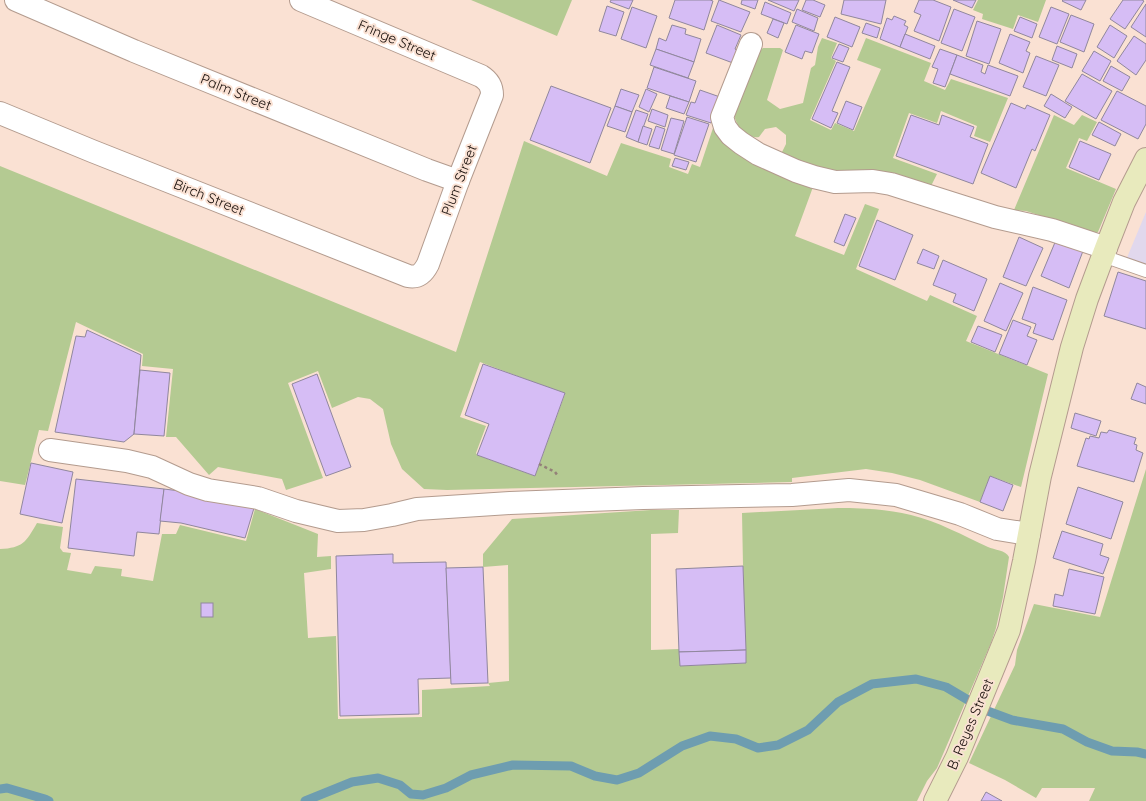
<svg xmlns="http://www.w3.org/2000/svg" width="1146" height="801" viewBox="0 0 1146 801" font-family="Quicksand,sans-serif">
  <style>
    .industrial { fill: #e1d8ed }
    .green { fill: #b4ca92; fill-rule: evenodd }
    .lines { fill: none; stroke-linecap: round; stroke-linejoin: round }
    .stream { stroke: #6e9db0; stroke-width: 9 }
    .building { fill: #d6bdf5; stroke: #90879d }
    .lane-casing { stroke: #b39b8e; stroke-width: 14 }
    .street-casing { stroke: #b39b8e; stroke-width: 24 }
    .secondary-casing { stroke: #b39b8e; stroke-width: 24 }
    .path { stroke: #938178; stroke-width: 2.5; stroke-dasharray: 3 3; stroke-linecap: butt }
    .lane { stroke: #fff; stroke-width: 12 }
    .street { stroke: #fff; stroke-width: 22 }
    .secondary { stroke: #e8eabd; stroke-width: 22 }
    .labels { text-anchor: middle; dominant-baseline: central; stroke-width: 4; stroke-linejoin: round; paint-order: stroke }
    .street-label { font-size: 14px; fill: #160d09; stroke: #fae1d3 }
  </style>
  <rect width="100%" height="100%" fill="#fae1d3"/>
  <polygon class="industrial" points="1146,212 1146,267 1126,260"/>
  <g class="green">
    <polygon points="471,0 572,0 557,36"/>
    <polygon points="978,0 1046,0 1038,22 1018,15 1013,29 982,19 983,14 973,10"/>
    <path d="M822 38 837 43 831 58 836 61 810 120 831 130 835 123 854 131 881 69 857 60 866 38 931 63 924 81 945 90 951 79 1008 98 990 142 974 136 977 126 941 111 937 123 909 113 893 158 937 174 930 188 830 173 781 154 786 144V135L776 127 765 129 759 137C746 139 735 125 734 113L757 53 763 48H780L783 50 767 100 780 109 803 103 811 68 815 65 818 47Z"/>
    <polygon points="1054,115 1074,125 1082,115 1097,122 1087,141 1079,138 1066,168 1116,189 1098,232 1095,233 1026,211 1014,210"/>
    <path d="M714 125 813 187 795 236 844 255 865 204 879 209 856 269 927 301 930 295 977 316 966 341 1048 374 1021 487 990 476 980 502 920 480 892 473 866 469 792 478V482L447 490 424 489 402 469 391 444 383 409 370 399 358 397 332 408 318 371 288 383 323 478 286 490 282 479 218 467 209 475 176 437H166L173 369 142 366 143 354 76 322 48 431 39 430 25 485 0 481V166L456 352 524 141 607 176 621 143 671 159 669 167 688 174 692 164 700 167ZM480 362 565 394 535 476 477 455 476 453 486 426 460 417Z"/>
    <polygon points="1146,469 1146,801 1089,801 1095,788 1042,788 1036,798 1005,780 969,763 1015,665 1017,650 1034,604 1100,617"/>
    <path d="M838 508C863 508 887 509 911 515 937 521 964 536 988 547 994 550 1006 550 1009 557L1003 597 996 628 991 643 937 768 927 781 917 801H0V549C23 548 26 542 37 523L63 527 60 548 63 552 71 553 67 570 91 574 95 566 122 569 121 576 153 581 162 534H176L180 525 246 541 255 509 318 534 317 557 331 556V569L304 573 308 638 336 636 338 719 422 717V690L490 686 488 683 509 681 508 565 483 567V554L512 519 651 510H679L678 533 651 534V650L679 649 680 666 746 663 743 566 742 513Z"/>
  </g>
  <g class="lines">
    <g class="stream">
      <polyline points="0,789 7,788 45,799 49,801"/>
      <polyline points="305,801 352,782 378,778 400,785 411,794 423,795 446,788 471,775 513,765 571,766 595,776 617,780 639,773 682,746 710,736 736,739 758,748 778,745 808,730 838,702 872,684 916,679 946,687 985,710 1012,720 1063,729 1087,742 1112,751 1137,752 1146,754"/>
    </g>
  </g>
  <g class="building">
    <polygon points="611,0 633,0 629,9 610,2"/>
    <polygon points="675,0 710,0 713,1 704,30 669,18"/>
    <polygon points="719,0 750,12 741,32 711,21"/>
    <polygon points="742,0 758,0 755,9 741,4"/>
    <polygon points="768,0 799,0 794,11"/>
    <polygon points="806,0 813,0 825,5 820,17 802,10"/>
    <polygon points="844,0 886,0 881,24 841,14"/>
    <polygon points="919,0 933,0 951,7 939,41 914,31 921,15 914,12"/>
    <polygon points="953,0 976,0 972,8"/>
    <polygon points="1063,0 1086,0 1081,10 1062,1"/>
    <polygon points="1123,0 1142,0 1144,1 1125,29 1110,19"/>
    <polygon points="765,2 791,13 787,24 761,14"/>
    <polygon points="1146,4 1146,37 1131,27"/>
    <polygon points="607,6 624,12 616,36 599,31"/>
    <polygon points="632,7 657,16 646,48 621,39"/>
    <polygon points="1051,7 1069,14 1057,44 1039,37"/>
    <polygon points="797,9 818,18 814,31 792,22"/>
    <polygon points="954,9 975,17 962,51 941,43"/>
    <polygon points="1071,15 1094,24 1084,52 1060,42"/>
    <polygon points="894,16 906,21 904,25 908,27 900,47 880,39 887,18 892,20"/>
    <polygon points="835,17 860,27 852,47 827,37"/>
    <polygon points="1020,17 1037,24 1032,38 1014,31"/>
    <polygon points="773,19 784,23 778,38 767,33"/>
    <polygon points="977,21 1001,29 989,64 966,56"/>
    <polygon points="866,23 880,28 877,38 862,33"/>
    <polygon points="672,25 686,29 685,34 701,39 694,62 656,49 659,38 666,41"/>
    <polygon points="717,25 741,35 735,49 738,51 733,63 706,53"/>
    <polygon points="796,25 819,34 812,53 805,51 802,59 785,52"/>
    <polygon points="1110,25 1127,36 1114,58 1097,47"/>
    <polygon points="905,34 935,46 930,59 900,47"/>
    <polygon points="1010,34 1030,42 1026,51 1030,53 1023,73 999,63"/>
    <polygon points="1134,36 1146,44 1146,60 1136,75 1117,61"/>
    <polygon points="839,44 849,48 843,62 832,58"/>
    <polygon points="1057,46 1077,54 1072,68 1052,60"/>
    <polygon points="656,49 694,62 688,78 650,65"/>
    <polygon points="940,49 957,55 945,87 933,83 938,69 932,67"/>
    <polygon points="1094,51 1111,61 1100,81 1082,71"/>
    <polygon points="957,55 983,65 981,72 985,74 988,65 1018,76 1010,96 950,74"/>
    <polygon points="1036,56 1059,65 1046,96 1023,87"/>
    <polygon points="837,62 850,67 832,111 838,113 831,128 812,119"/>
    <polygon points="1111,66 1130,77 1122,91 1103,81"/>
    <polygon points="654,67 696,81 689,102 647,88"/>
    <polygon points="1082,74 1112,91 1096,119 1065,101"/>
    <polygon points="551,86 611,108 590,163 530,140"/>
    <polygon points="621,89 639,95 632,112 615,106"/>
    <polygon points="646,89 657,94 649,112 639,107"/>
    <polygon points="700,90 720,97 711,123 686,115 691,102 695,103"/>
    <polygon points="1117,91 1146,106 1146,124 1138,139 1101,120"/>
    <polygon points="1051,94 1072,107 1065,118 1044,106"/>
    <polygon points="670,96 689,102 684,114 666,108"/>
    <polygon points="846,101 862,107 853,130 837,123"/>
    <polygon points="1011,103 1025,109 1027,105 1050,115 1035,151 1032,149 1016,188 981,173"/>
    <polygon points="615,106 632,112 625,132 607,126"/>
    <polygon points="652,109 668,115 665,127 648,121"/>
    <polygon points="636,110 648,114 638,142 626,137"/>
    <polygon points="911,115 939,125 942,115 974,127 970,137 988,144 973,184 896,156"/>
    <polygon points="687,117 709,124 696,162 674,155"/>
    <polygon points="671,118 684,121 674,154 661,150"/>
    <polygon points="1099,122 1121,134 1115,146 1092,135"/>
    <polygon points="643,126 652,129 647,145 638,142"/>
    <polygon points="656,126 665,129 659,149 649,146"/>
    <polygon points="1080,141 1111,154 1099,180 1069,167"/>
    <polygon points="675,158 689,162 686,170 672,166"/>
    <polygon points="845,214 856,218 844,246 834,242"/>
    <polygon points="877,220 913,235 895,280 859,266"/>
    <polygon points="1019,237 1043,248 1026,286 1003,277"/>
    <polygon points="1056,240 1083,251 1069,288 1041,276"/>
    <polygon points="923,249 939,256 934,269 917,263"/>
    <polygon points="943,260 987,279 974,311 953,302 956,294 933,285"/>
    <polygon points="1118,272 1146,281 1146,329 1104,316"/>
    <polygon points="1000,283 1023,293 1006,331 984,321"/>
    <polygon points="1033,287 1067,300 1053,340 1033,333 1036,324 1022,319"/>
    <polygon points="1013,320 1031,327 1027,336 1037,340 1027,365 999,354"/>
    <polygon points="978,326 1002,335 995,352 971,342"/>
    <polygon points="87,330 141,355 134,434 124,442 55,432 76,336 85,337"/>
    <polygon points="483,364 565,393 535,476 477,455 489,424 465,415"/>
    <polygon points="140,370 170,373 164,436 134,434"/>
    <polygon points="317,374 351,467 326,476 292,384"/>
    <polygon points="1137,383 1146,387 1146,404 1131,399"/>
    <polygon points="1075,413 1101,421 1096,436 1071,428"/>
    <polygon points="1109,430 1136,438 1134,444 1137,445 1136,450 1143,453 1134,482 1077,466 1086,438 1089,439 1090,436 1099,438 1101,432 1107,433"/>
    <polygon points="31,463 73,472 62,523 20,514"/>
    <polygon points="990,476 1013,485 1003,511 980,502"/>
    <polygon points="76,479 164,489 159,534 137,532 134,556 68,548"/>
    <polygon points="1078,487 1123,502 1111,539 1066,524"/>
    <polygon points="164,489 188,492 254,508 245,538 181,523 160,521"/>
    <polygon points="1062,531 1103,544 1100,555 1109,558 1103,574 1053,558"/>
    <polygon points="393,554 393,563 446,562 451,678 418,679 419,714 340,716 336,556"/>
    <polygon points="743,566 746,650 679,652 676,569"/>
    <polygon points="483,567 488,683 451,684 446,568"/>
    <polygon points="1069,569 1104,577 1095,614 1053,606 1055,594 1063,596"/>
    <rect x="201" y="603" width="12" height="14"/>
    <polygon points="746,650 746,663 680,666 679,652"/>
    <polygon points="986,792 1002,801 981,801"/>
  </g>
  <g class="lines">
    <g class="lane-casing">
      <polyline id="lane" points="1103,256 1146,271"/>
    </g>
    <g class="street-casing">
      <g id="street">
        <polyline points="16,0 134,51 427,170 458,181"/>
        <polyline points="751,44 722,117 725,127 731,135 741,143 758,154 796,171 814,177 835,182 873,181 891,184 995,217 1052,230 1106,248"/>
        <path d="M0 113 92 151 408 276C418 278 423 274 428 264L458 181 492 95C492 86 489 81 481 76L301 0"/>
        <polyline points="50,450 127,461 152,467 189,484 208,490 258,498 296,511 338,521 364,520 392,515 417,509 510,503 643,498 792,495 849,490 896,495 960,514 997,529 1029,534"/>
      </g>
    </g>
    <g class="secondary-casing">
      <polyline id="secondary" points="935,801 957,757 1009,630 1024,561 1040,476 1072,347 1087,299 1106,248 1124,202 1146,159"/>
    </g>
    <polyline class="path" points="539,464 555,472 558,476"/>
    <use href="#lane" class="lane"/>
    <use href="#street" class="street"/>
    <use href="#secondary" class="secondary"/>
  </g>
  <g class="labels">
    <g class="street-label">
      <text transform="translate(397 40) rotate(23)">Fringe Street</text>
      <text transform="translate(236 92) rotate(22)">Palm Street</text>
      <text transform="translate(459 180) rotate(-69)">Plum Street</text>
      <text transform="translate(209 197) rotate(22)">Birch Street</text>
      <text transform="translate(970 724) rotate(-67)">B. Reyes Street</text>
    </g>
  </g>
</svg>
